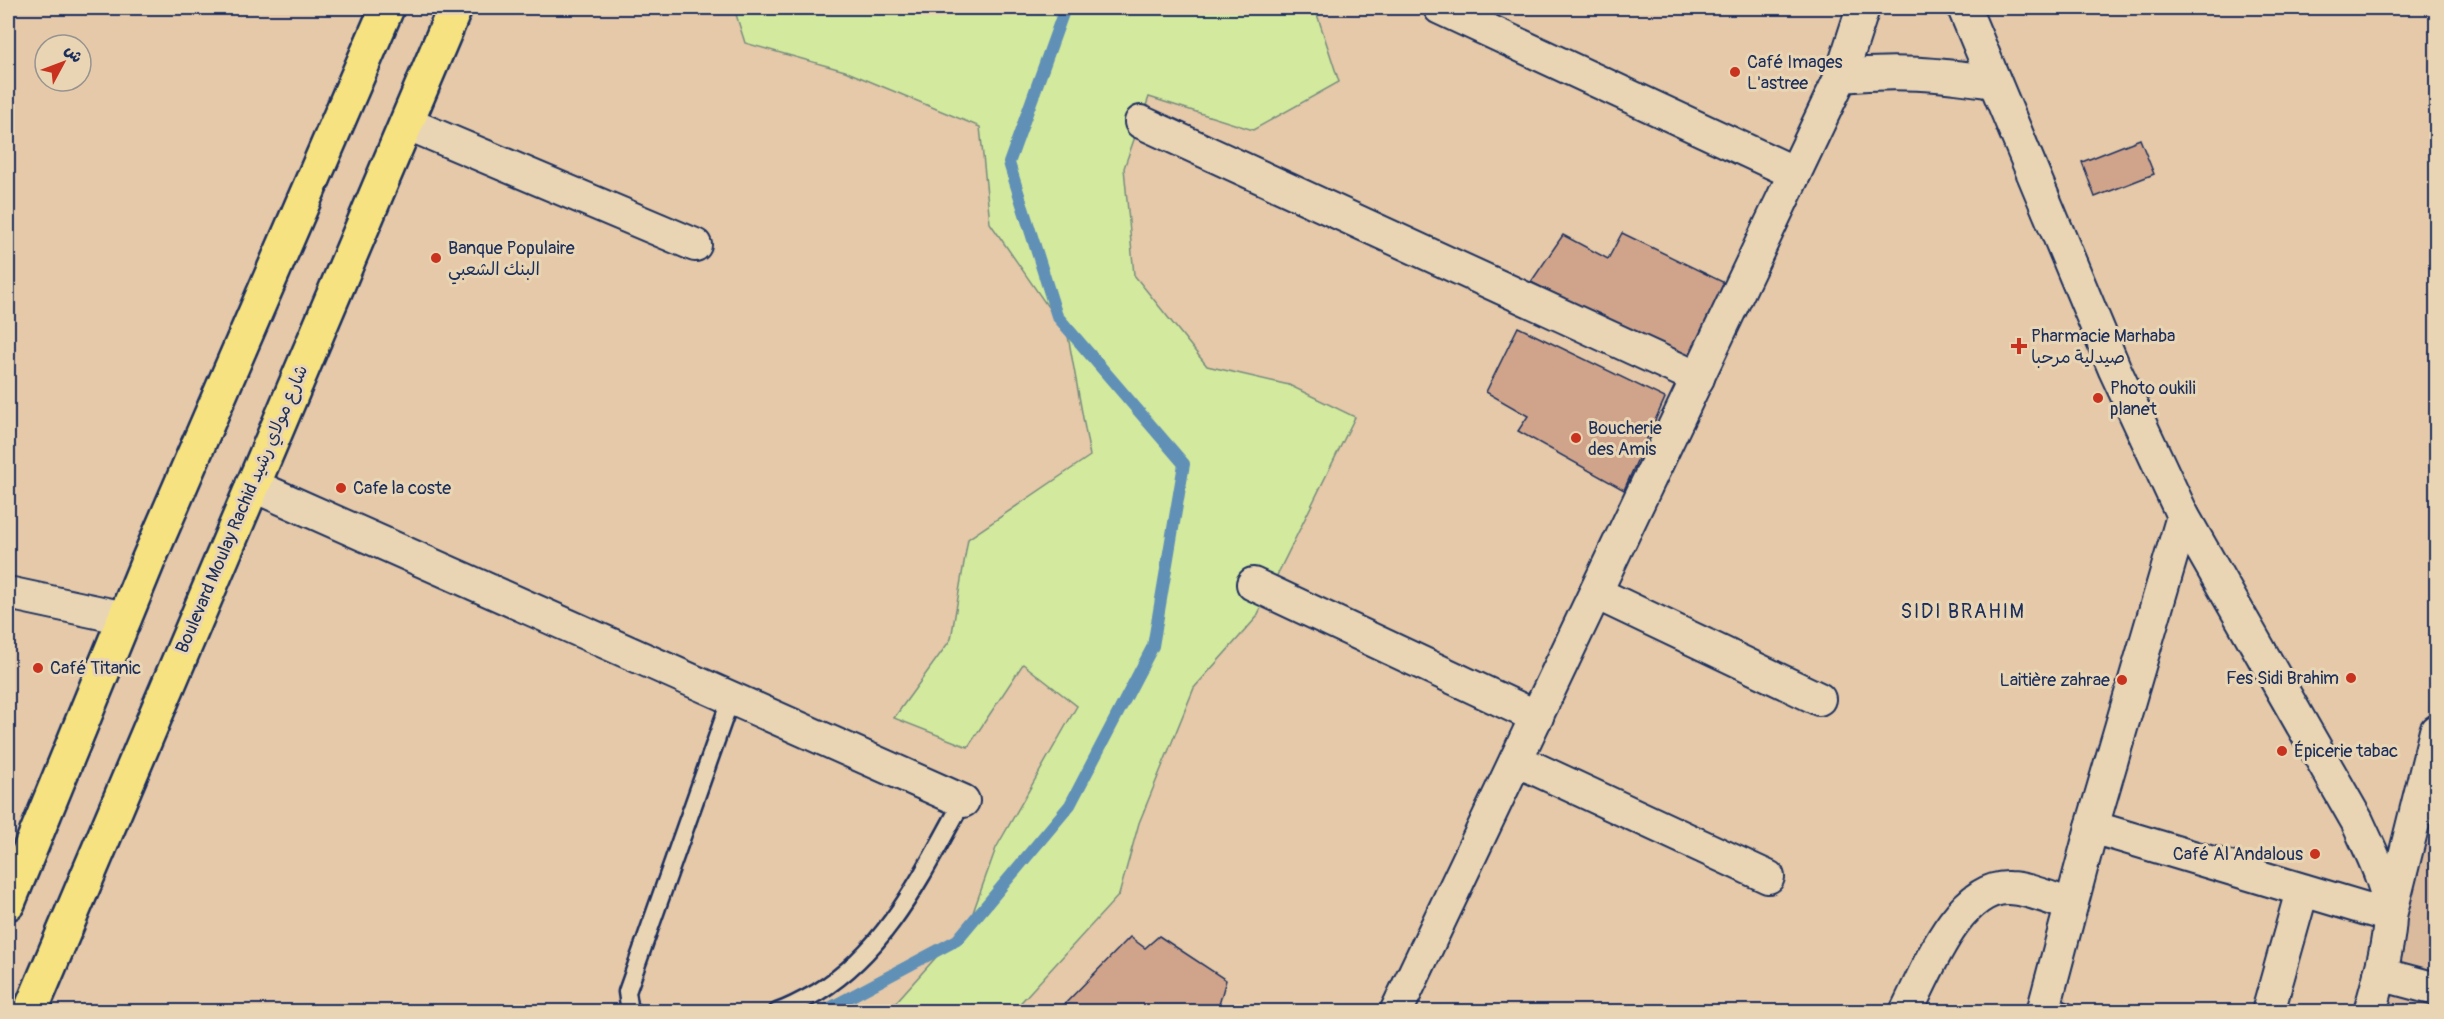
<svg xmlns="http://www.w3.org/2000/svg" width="2444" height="1019" viewBox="0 0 2444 1019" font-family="Pangolin,'Playpen Sans Arabic',sans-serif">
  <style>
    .built { fill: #dbbb9e }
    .green { fill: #d3e99e; stroke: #778c7e; stroke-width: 1.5 }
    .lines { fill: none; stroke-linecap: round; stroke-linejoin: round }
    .stream { stroke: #6090b6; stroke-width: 12 }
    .building { fill: #d0a48a; stroke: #1b2f5e; stroke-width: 1.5 }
    .lane-casing { stroke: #1b2f5e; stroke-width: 21 }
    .street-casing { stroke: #1b2f5e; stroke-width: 36 }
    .primary-casing { stroke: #1b2f5e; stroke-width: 38 }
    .lane { stroke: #e9d5b3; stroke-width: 16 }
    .street { stroke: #e9d5b3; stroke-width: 32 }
    .primary { stroke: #f7e281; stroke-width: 33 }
    .poi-dot { fill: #c8321e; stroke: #e9d5b3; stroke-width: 2 }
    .labels { text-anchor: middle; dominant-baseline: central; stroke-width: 6; stroke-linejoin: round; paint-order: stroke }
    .poi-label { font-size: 18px; fill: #1b2f5e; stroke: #e9d5b3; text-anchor: start }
    .street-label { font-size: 18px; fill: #1b2f5e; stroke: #e9d5b3 }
    .neighbourhood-label { font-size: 20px; letter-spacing: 1.5px; fill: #1b2f5e; stroke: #e9d5b3 }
  </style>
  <rect width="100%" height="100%" fill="#e5c9a8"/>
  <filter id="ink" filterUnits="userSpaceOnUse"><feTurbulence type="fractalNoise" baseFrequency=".0167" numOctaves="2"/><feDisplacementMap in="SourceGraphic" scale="12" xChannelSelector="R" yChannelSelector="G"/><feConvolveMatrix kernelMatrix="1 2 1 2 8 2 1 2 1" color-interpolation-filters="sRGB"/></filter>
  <g filter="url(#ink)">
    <polygon class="built" points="2436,653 2436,1011 2383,1011"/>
    <polygon class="green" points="734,8 1315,8 1339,82 1253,130 1149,97 1124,168 1134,275 1207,366 1289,385 1355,417 1256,618 1194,688 1139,823 1119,895 1013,1011 888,1011 971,918 996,848 1077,706 1023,664 968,747 894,718 951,639 968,539 1090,456 1068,336 990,223 980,127 845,71 745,43"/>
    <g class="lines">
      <polyline class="stream" points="822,1012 957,940 1070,805 1153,646 1184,464 1057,316 1009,163 1065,8"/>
    </g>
    <g class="building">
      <polygon points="2140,139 2154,174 2095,197 2082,162"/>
      <polygon points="1622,233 1733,287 1698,366 1531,282 1563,235 1608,259"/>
      <polygon points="1518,327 1665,398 1624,490 1518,431 1528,416 1486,392"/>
      <polygon points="1159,936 1226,980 1217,1012 1057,1012 1130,937 1145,948"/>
    </g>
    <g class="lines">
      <g class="lane-casing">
        <g id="lane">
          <polyline points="2044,1005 2067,1012"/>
          <polyline points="630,1012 627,992 731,698"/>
          <path d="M777 1012C792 1007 804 1000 818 992 889 948 923 872 963 801"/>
        </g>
      </g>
      <g class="street-casing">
        <g id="street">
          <polyline points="1440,8 1795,173"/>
          <path d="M1964 8 2115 370 2183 516 2357 821C2369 848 2390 887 2390 917 2389 947 2378 982 2370 1012"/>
          <path d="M1841 76C1896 70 1939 74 1994 82"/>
          <polyline points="1141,122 1698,378"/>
          <polyline points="406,123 695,245"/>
          <polyline points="252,485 963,801"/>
          <polyline points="1253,584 1537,717"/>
          <polyline points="8,593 125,618"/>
          <polyline points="1596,593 1819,699"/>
          <polyline points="1516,760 1768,877"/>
          <polyline points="2092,827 2390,916 2436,731"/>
          <polyline points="2380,974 2436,989"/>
          <polyline points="1396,1012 1841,76 1863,8"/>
          <path d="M1906 1012C1926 973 1958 886 2009 888 2027 888 2054 900 2071 905"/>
          <polyline points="2043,1012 2092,827 2183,516"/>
          <polyline points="2268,1012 2302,891"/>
        </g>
      </g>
      <g class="primary-casing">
        <g id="primary">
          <polyline points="8,903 148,561 387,8"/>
          <polyline points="30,1012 455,8"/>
        </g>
      </g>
      <use href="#lane" class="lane"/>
      <use href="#street" class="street"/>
      <use href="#primary" class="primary"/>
    </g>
  </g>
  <g class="poi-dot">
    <circle cx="1735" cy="72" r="6"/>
    <circle cx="436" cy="258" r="6"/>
    <path d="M2016 337h6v6h6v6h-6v6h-6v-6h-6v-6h6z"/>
    <circle cx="2098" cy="398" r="6"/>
    <circle cx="1576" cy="438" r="6"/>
    <circle cx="341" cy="488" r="6"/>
    <circle cx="38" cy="668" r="6"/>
    <circle cx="2351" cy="678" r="6"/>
    <circle cx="2122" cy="680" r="6"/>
    <circle cx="2282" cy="751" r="6"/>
    <circle cx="2315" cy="854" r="6"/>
  </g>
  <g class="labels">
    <g class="poi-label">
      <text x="1747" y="62">Café Images<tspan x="1747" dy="21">L'astree</tspan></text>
      <text x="448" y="248">Banque Populaire<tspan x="448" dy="21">البنك الشعبي</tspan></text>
      <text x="2031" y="336">Pharmacie Marhaba<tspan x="2031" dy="21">صيدلية مرحبا</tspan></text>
      <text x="2110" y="388">Photo oukili<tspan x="2110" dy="21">planet</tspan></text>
      <text x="1588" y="428">Boucherie<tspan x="1588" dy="21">des Amis</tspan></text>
      <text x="353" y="488">Cafe la coste</text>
      <text x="50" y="668">Café Titanic</text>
      <text x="2339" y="678" text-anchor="end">Fes Sidi Brahim</text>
      <text x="2110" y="680" text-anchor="end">Laitière zahrae</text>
      <text x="2294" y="751">Épicerie tabac</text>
      <text x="2303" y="854" text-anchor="end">Café Al Andalous</text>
    </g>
    <g class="street-label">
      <text transform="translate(242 509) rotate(-67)">Boulevard Moulay Rachid شارع مولاي رشيد</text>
    </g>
    <g class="neighbourhood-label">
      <text x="1963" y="611">SIDI BRAHIM</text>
    </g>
  </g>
  <rect width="2444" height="1019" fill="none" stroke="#e9d5b3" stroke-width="30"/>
  <rect x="15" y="15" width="2414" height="989" fill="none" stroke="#1b2f5e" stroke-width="2" filter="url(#ink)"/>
  <g transform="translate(63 63) rotate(49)"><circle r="28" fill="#e9d5b3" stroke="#979391" stroke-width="1.5"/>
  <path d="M0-4.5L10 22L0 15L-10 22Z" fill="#c8321e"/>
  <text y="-9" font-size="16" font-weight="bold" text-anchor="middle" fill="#1b2f5e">ش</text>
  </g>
</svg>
